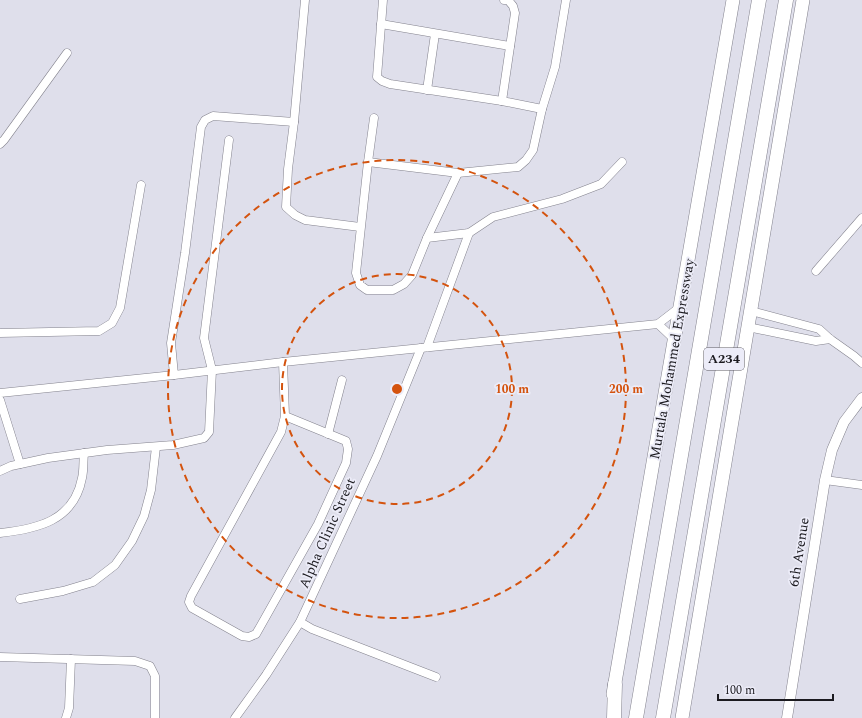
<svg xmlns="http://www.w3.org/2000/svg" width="862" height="718" viewBox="0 0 862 718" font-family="Spectral,serif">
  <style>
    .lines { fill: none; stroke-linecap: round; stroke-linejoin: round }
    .minor-casing { stroke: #83828d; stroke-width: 9 }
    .tertiary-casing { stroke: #83828d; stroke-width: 11 }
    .trunk-casing { stroke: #83828d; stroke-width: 14 }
    .motorway-casing { stroke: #83828d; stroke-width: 15 }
    .minor { stroke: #fff; stroke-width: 8 }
    .tertiary { stroke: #fff; stroke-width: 10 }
    .trunk { stroke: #fff; stroke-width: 13 }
    .motorway { stroke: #fff; stroke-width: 14 }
    .ring { fill: none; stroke: #d4530e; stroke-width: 2; stroke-dasharray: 7 5 }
    .labels { text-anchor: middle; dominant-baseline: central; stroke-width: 3.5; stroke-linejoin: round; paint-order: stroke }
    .shield { fill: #ececf8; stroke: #5a5960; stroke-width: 1 }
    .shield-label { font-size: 13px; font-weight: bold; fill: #1b1a1f }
    .street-label { font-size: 14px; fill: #1b1a1f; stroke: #ececf8 }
    .centre { fill: #d4530e; stroke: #ececf8; stroke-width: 2 }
    .ring-label { font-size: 12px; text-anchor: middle; font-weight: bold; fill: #d4530e; stroke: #ececf8; stroke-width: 3.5; stroke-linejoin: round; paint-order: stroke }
  </style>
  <rect width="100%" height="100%" fill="#dfdfeb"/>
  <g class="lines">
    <g class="minor-casing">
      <g id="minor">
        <polyline points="305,0 294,122 288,169 286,207 295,215 305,220 360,227"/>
        <polyline points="383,0 377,77 382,81 390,84 502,101 542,109"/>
        <polyline points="381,24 510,46"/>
        <polyline points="427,90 435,34"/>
        <polyline points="502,101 515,13 513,6 508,0 504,0"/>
        <polyline points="374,118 368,162 356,273 360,285 367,290 393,290 404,284 412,275 427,238 469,233 493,217 562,199 601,184 622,162"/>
        <polyline points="0,144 4,140 67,53"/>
        <polyline points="368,162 458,173 518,167 526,160 533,150 542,109 555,67 566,0"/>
        <polyline points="427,238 458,173"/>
        <polyline points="816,271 862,218"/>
        <polyline points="751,311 819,329 830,339 854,356 862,363"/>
        <polyline points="658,324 675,340"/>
        <polyline points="748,327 816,341 830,339"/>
        <polyline points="0,333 99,331 112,323 120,308 141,185"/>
        <polyline points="427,347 469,233"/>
        <polyline points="283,362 285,416 281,432 191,596 189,602 192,608 242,636 249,637 256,634 318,524 346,463 348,449 346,441 285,416"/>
        <polyline points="174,375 171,343 185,253 201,127 205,120 213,116 294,122"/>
        <polyline points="0,393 174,375 283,362 658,324 680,307"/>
        <polyline points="0,400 20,464"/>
        <polyline points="328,434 342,380"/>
        <polyline points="0,471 11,466 48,458 107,450 173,445 204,438 209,432 212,370 204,338 229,140"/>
        <polyline points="825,480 862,485"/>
        <path d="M0 533C37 529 74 521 82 478 84 470 83 461 84 453"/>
        <polyline points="20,599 63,591 93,582 115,565 132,541 144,516 151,490 156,447"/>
        <polyline points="300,622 312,629 436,677"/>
        <polyline points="0,657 135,661 150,666 155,676 155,718"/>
        <polyline points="66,718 69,708 71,659"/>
        <polyline points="235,718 266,675 300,622 377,456 421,348"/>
      </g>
    </g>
    <g class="tertiary-casing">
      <polyline id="tertiary" points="787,718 825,480 832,450 844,422 862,398"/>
    </g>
    <g class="trunk-casing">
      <g id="trunk">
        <polyline points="613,694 733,0"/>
        <polyline points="682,718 803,0"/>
      </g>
    </g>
    <g class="motorway-casing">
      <g id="motorway">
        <polyline points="614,718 615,684"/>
        <polyline points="636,718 759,0"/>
        <polyline points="663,718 786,0"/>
      </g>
    </g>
    <use href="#minor" class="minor"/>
    <use href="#tertiary" class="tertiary"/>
    <use href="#trunk" class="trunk"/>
    <use href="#motorway" class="motorway"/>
  </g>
  <g class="ring">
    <circle cx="397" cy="389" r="115"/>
    <circle cx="397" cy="389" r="229"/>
  </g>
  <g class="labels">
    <rect class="shield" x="704" y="348" width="40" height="22" rx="3"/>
    <g class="shield-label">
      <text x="724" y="359">A234</text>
    </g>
    <g class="street-label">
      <text transform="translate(672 359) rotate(-80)">Murtala Mohammed Expressway</text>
      <text transform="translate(327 533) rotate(-66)">Alpha Clinic Street</text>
      <text transform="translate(799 552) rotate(-81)">6th Avenue</text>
    </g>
  </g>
  <circle cx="397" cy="389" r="6" class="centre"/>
  <g class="ring-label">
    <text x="512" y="393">100 m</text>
    <text x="626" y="393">200 m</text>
  </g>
  <path d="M718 694v6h115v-6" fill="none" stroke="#1b1a1f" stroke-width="2"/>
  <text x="724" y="694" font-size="12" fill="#1b1a1f" stroke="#ececf8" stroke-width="3" paint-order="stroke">100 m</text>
</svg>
